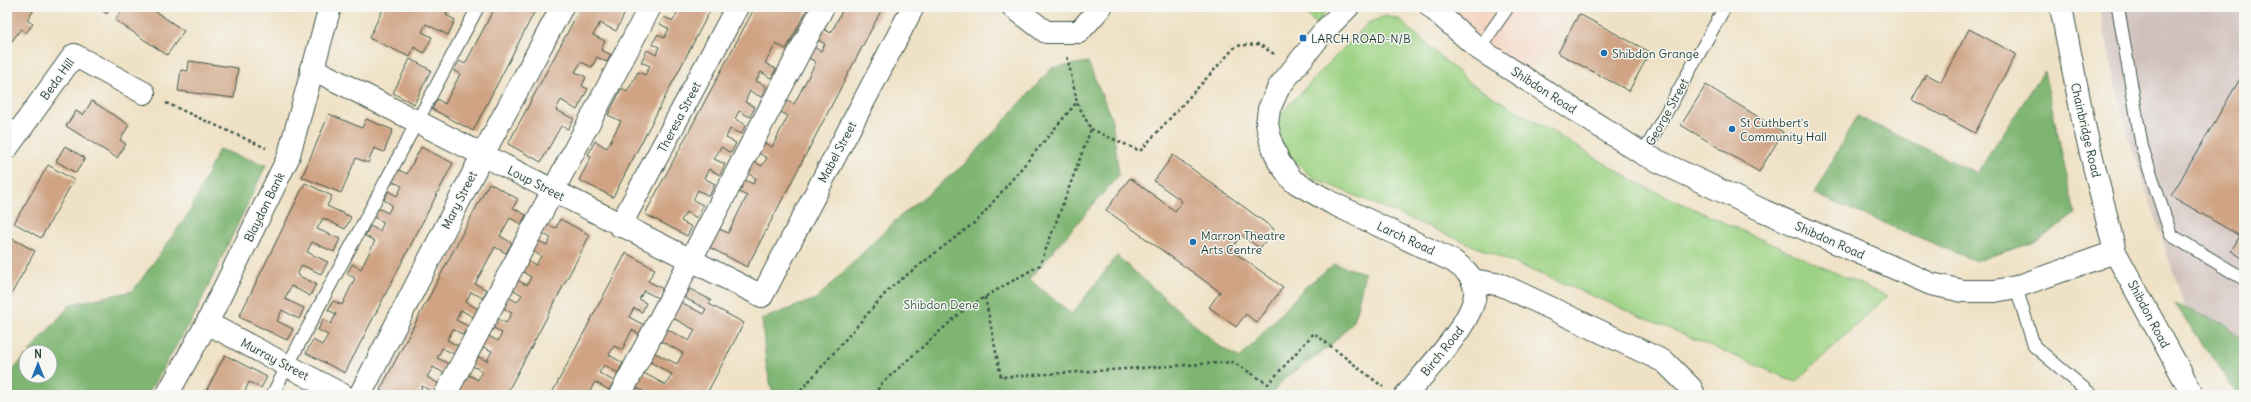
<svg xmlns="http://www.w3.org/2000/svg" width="2251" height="402" viewBox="0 0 2251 402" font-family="Delius,sans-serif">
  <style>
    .built { fill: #f4d3c0 }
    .industrial { fill: #d0c0bc }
    .green { fill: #9ed385; stroke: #5e885c }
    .forest { fill: #7eb572; stroke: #4e7953 }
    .building { fill: #cfa383 }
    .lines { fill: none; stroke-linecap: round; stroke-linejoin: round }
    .service-casing { stroke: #3e564a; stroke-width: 14 }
    .minor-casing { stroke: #3e564a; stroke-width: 24 }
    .tertiary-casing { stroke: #3e564a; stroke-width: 24 }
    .secondary-casing { stroke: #3e564a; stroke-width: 24 }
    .path { stroke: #3e564a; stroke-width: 2.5; stroke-dasharray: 3 3; stroke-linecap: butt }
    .service { stroke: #fff; stroke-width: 12 }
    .minor { stroke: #fff; stroke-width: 22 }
    .tertiary { stroke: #fff; stroke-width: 22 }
    .secondary { stroke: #fff; stroke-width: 22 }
    .poi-dot { fill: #1f6fb2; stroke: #f6f6f2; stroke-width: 1.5 }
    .labels { text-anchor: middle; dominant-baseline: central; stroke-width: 3; stroke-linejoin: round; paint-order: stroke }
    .poi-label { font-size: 12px; fill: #1f3d34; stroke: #f6f6f2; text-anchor: start }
    .street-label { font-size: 12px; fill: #1f3d34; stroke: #f6f6f2 }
    .park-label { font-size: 12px; fill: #385b44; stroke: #f6f6f2 }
  </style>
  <rect width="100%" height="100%" fill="#f6f6f2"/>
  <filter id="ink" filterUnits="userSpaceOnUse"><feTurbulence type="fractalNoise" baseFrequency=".025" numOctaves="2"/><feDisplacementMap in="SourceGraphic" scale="8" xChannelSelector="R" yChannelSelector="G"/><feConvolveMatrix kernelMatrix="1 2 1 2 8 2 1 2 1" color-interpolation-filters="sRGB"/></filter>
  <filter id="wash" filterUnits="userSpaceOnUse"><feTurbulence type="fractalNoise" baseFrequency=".012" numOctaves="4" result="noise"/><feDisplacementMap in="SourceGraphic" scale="16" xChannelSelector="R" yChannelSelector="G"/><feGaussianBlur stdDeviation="0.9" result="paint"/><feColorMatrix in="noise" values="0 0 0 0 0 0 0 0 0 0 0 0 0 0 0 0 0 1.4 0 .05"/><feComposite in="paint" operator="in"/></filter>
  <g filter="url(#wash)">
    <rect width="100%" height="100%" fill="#efe1c5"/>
    <polygon class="built" points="1439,7 1571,7 1530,76"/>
    <polygon class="industrial" points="2099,7 2244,7 2244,353 2186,311 2125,125"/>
    <g class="green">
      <polygon points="1300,7 1330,7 1316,24"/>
      <polygon points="1385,16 1399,19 1470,83 1643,186 1887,296 1796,382 1313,178 1282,149 1275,119 1368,23"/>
    </g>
    <g class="forest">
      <polygon points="1088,62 1112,120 1119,175 1029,279 1072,314 1117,256 1219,346 1240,358 1305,287 1335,264 1365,273 1354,321 1330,346 1283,380 1271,395 773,395 766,364 762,319 816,299 898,218 966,163 1052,68"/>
      <polygon points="2044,71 2075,214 2038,241 1976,261 1814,194 1857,116 1977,173"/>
      <polygon points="219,149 266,165 194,316 147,395 7,395 7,377 26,355 26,376 50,376 50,352 29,352 71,304 133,291 189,213"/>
      <polygon points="2175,304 2224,324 2244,341 2244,395 2238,395"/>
    </g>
    <g id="blocks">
      <g class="building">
        <polygon points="7,7 36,7 27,20 33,24 26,33 21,29 9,45 7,44"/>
        <polygon points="97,7 111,7 107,14"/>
        <polygon points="124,7 149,7 184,31 167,55 115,20"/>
        <polygon points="384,7 450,7 446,15 455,20 448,35 426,24 422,32 432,37 424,53 414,47 410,57 369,38"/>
        <polygon points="495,7 537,7 473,131 432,109 437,99 445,104 460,74 454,71 459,61 465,64"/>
        <polygon points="581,7 628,7 616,31 600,23 593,35 605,41 601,50 611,55 607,62 597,57 592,67 581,62 575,72 586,77 582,86 588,89 577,110 561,100 556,110 574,119 568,129 561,126 541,162 508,144"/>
        <polygon points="670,7 712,7 613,197 579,180 591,157 588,155 595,141 607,148 610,142 621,121 608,115 622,88 627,92 638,72 645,75 650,66 641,62 647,50 656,55 659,47 652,44 658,34 664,38 669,29 660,24 664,17 673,21 678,11"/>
        <polygon points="755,7 802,7 807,10 786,49 776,44 765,63 776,69 771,78 761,72 756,81 766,86 761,97 750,91 745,102 755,107 750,117 739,111 735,119 746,125 741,134 730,129 726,138 736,143 731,153 721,147 714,159 725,164 720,175 709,169 704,178 715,184 709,196 698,190 693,200 703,205 697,218 686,212 681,221 692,227 687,236 645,214"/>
        <polygon points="844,7 883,7 747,267 709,247 719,229 728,233 747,196 737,191 743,179 753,184 756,178 745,172 751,160 762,166 767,158 757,152 762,142 772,147 788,116 779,111 785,100 794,104 816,62 805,56 810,45 821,51 825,44 815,38 820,27 831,33"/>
        <polygon points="1579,14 1650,52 1629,91 1558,53"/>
        <polygon points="1969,29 2016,54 1975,133 1912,100 1926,74 1941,82"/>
        <polygon points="410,59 431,70 414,104 393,93"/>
        <polygon points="189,61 238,68 234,98 178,91 181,70 188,71"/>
        <polygon points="2244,72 2244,259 2231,251 2240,236 2171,196"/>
        <polygon points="1706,85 1783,132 1759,172 1681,125"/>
        <polygon points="92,101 129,125 120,140 126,144 117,158 66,126 76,111 83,115"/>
        <polygon points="329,114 362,128 366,119 393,130 384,152 374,148 368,163 356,158 341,193 302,177"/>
        <polygon points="65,146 85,158 76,173 56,161"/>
        <polygon points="421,147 453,163 345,373 306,353 313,340 322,345 328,335 318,330 323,319 331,324 336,314 328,310 333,301 342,305 355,278 347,274 352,264 361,269 375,241 365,236 370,226 380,231 384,222 373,217 378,208 388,213 392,205 384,200 388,191 397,196 402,186 391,181 397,169 407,174"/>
        <polygon points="1173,155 1274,229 1260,248 1241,235 1231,250 1283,287 1257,323 1246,314 1236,327 1209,307 1220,292 1106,210 1130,178 1175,211 1182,201 1154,181"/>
        <polygon points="48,165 74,180 41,238 14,223"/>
        <polygon points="305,183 332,196 327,206 351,217 345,229 323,218 317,229 340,239 334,252 312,242 307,252 328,262 321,274 302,265 297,275 316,284 310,296 291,286 285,299 304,308 299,319 282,310 277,321 293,329 287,340 239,317"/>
        <polygon points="489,183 518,199 513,208 526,215 521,224 510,218 500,236 512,243 506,253 495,247 475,284 487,290 483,298 471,292 466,302 478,309 473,317 461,310 456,320 468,326 463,335 453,329 447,340 458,346 454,354 442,348 437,358 449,364 444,373 433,367 427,377 439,384 434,393 422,386 418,395 389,395 380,390"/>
        <polygon points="560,219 590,235 506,395 453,395 465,373 478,380 482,371 469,364 474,355 487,361 492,351 479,345 485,334 498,341 502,333 491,326 496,318 506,323 512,313 502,307 507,296 517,302 522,295 512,289 517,280 527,285 531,277 520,270 526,260 536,265 541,256 531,250 536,240 547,245 551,238 540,232 544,223 556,228"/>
        <polygon points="7,236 35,251 7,302"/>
        <polygon points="626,253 655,269 648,281 663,289 658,298 644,291 639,299 646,303 642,312 634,308 629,317 644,325 639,334 632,330 622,350 614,346 609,355 623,363 618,373 604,365 599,373 614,381 609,390 595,382 589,393 594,395 551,395"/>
        <polygon points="690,289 711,300 709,304 744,323 706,395 650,395 635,387 642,372 666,385 672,374 648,361 653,352 677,364 683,353 659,340 665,328 689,341 695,330 671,317 679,301 703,314 706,309 685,298"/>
        <polygon points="225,355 267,377 261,388 249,382 245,391 253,395 204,395"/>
      </g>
    </g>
  </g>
  <g filter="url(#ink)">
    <use href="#blocks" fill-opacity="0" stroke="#3e564a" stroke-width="1"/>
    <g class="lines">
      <g class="service-casing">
        <g id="service">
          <polyline points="2118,7 2142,147 2171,235 2244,279"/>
          <polyline points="1479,49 1508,7"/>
          <polyline points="1643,154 1725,7"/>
          <polyline points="2016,287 2034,346 2092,395"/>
          <polyline points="272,395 478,7"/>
        </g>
      </g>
      <g class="minor-casing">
        <g id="minor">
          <polyline points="1013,7 1046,32 1079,32 1101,7"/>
          <path d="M1348 7 1324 31 1279 87 1269 109 1267 124 1271 142 1279 162 1293 181 1332 203 1453 261C1463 268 1473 275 1475 289 1478 318 1425 372 1406 395"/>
          <polyline points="311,68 762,296 913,7"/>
          <polyline points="7,148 74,55 144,93"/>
          <polyline points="620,226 737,7"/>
          <polyline points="1472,280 1502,285 1665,362 1691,388 1694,395"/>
          <polyline points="207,323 343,395"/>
          <polyline points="360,395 482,156 562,7"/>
          <polyline points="445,395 650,7"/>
          <polyline points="620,395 823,7"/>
        </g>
      </g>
      <g class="tertiary-casing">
        <g id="tertiary">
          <polyline points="1431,7 1479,49 1643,154 1764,211 1931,284 1963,291 1995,291 2016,287 2115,252"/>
          <polyline points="167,395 207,323 288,158 330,7"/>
        </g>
      </g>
      <g class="secondary-casing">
        <polyline id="secondary" points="2061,7 2084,125 2115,252 2193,395"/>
      </g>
      <g class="path">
        <polyline points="166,103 266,148"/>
        <polyline points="1091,129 1140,151 1236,46 1259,44 1274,54"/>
        <polyline points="985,297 1001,377 1233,362 1268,384 1314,333 1383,387"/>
        <polyline points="797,395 890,288 978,220 1077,102 1067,56"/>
        <polyline points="874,395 882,383 966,308 1040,265 1091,129 1077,103"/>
      </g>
      <use href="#service" class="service"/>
      <use href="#minor" class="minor"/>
      <use href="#tertiary" class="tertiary"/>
      <use href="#secondary" class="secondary"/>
    </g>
  </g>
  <g class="poi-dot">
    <rect x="1299" y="34" width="8" height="8" rx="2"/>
    <circle cx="1604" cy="53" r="4"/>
    <circle cx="1732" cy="129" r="4"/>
    <circle cx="1193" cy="242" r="4"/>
  </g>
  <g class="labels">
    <g class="poi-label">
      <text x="1311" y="38">LARCH ROAD-N/B</text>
      <text x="1612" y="53">Shibdon Grange</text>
      <text x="1740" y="122">St Cuthbert's<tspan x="1740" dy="14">Community Hall</tspan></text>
      <text x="1201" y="235">Marron Theatre<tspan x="1201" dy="14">Arts Centre</tspan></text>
    </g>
    <g class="street-label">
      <text transform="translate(57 79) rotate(-54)">Beda Hill</text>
      <text transform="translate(1544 90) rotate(33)">Shibdon Road</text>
      <text transform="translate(1667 112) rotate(-61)">George Street</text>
      <text transform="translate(679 117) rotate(-62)">Theresa Street</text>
      <text transform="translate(2086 130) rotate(77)">Chainbridge Road</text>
      <text transform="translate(837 152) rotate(-62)">Mabel Street</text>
      <text transform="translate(536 183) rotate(27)">Loup Street</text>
      <text transform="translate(459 200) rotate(-63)">Mary Street</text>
      <text transform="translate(264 207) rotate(-64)">Blaydon Bank</text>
      <text transform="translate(1406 238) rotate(25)">Larch Road</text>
      <text transform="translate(1830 240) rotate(24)">Shibdon Road</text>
      <text transform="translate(2149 314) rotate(62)">Shibdon Road</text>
      <text transform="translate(1442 351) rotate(-51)">Birch Road</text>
      <text transform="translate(275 359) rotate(28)">Murray Street</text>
    </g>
    <g class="park-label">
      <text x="941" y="304">Shibdon Dene</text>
    </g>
  </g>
  <rect width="2251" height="402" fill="none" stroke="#f6f6f2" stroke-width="24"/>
  <g transform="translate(38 364)"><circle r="19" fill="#f6f6f2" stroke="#a0aca6"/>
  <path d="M0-3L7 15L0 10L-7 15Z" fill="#1f6fb2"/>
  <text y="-6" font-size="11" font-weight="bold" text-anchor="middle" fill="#1f3d34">N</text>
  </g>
</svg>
